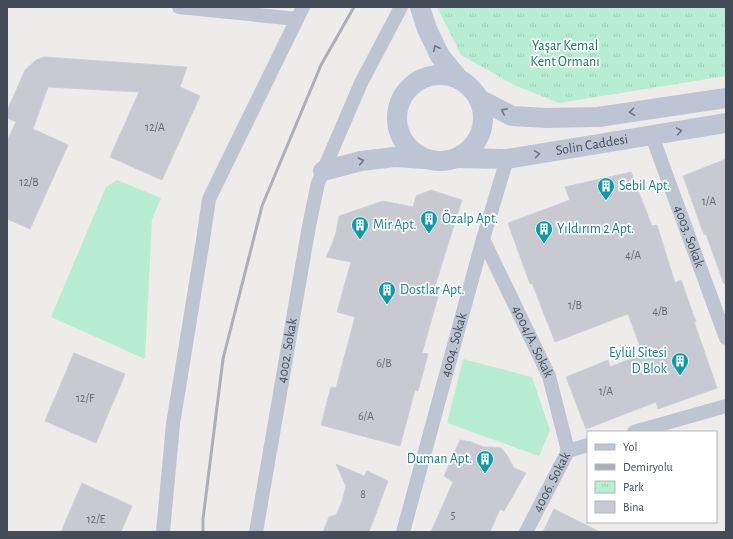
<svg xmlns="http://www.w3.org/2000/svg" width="733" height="539" viewBox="0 0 733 539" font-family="'Alegreya Sans',sans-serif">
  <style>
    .green { fill: #b7eed3 }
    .park { fill: url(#park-tufts) }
    .building { fill: #c8c9d1; stroke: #cfd0d7 }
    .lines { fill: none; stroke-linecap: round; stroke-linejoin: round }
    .street { stroke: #bec5d1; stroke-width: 14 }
    .secondary { stroke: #bdc5d5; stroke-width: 20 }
    .rail { stroke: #adafb6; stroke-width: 3 }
    .oneway { stroke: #6e7684 }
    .labels { text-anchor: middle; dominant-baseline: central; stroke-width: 3.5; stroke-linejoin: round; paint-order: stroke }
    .number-label { font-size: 12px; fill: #656b76 }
    .park-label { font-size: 14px; fill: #157954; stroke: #fff }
    .street-label { font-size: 14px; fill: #444c58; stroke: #fff }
    .culture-label { font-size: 14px; fill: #0d838f; stroke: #fff; text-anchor: start }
  </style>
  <defs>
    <pattern id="park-tufts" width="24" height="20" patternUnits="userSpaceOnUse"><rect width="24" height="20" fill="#b7eed3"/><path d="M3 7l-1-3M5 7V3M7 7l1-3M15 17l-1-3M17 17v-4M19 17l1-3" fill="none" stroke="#9fceb7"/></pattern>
  </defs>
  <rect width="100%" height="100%" fill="#eeebeb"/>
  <g class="green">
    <polygon points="117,180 161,198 152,219 145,359 51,317 106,187"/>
    <polygon points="463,359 532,377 550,430 539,456 447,423"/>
  </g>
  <polygon class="park" points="437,7 726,7 726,76 559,103 514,85 461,55"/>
  <g class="building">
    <polygon points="44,57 187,67 180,87 200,96 162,180 110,157 139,92 48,87 33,129 68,145 30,229 7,219 7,141 16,122 7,118 7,111 25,70 36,60"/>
    <polygon points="726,159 726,283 724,284 706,234 704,235 683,176"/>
    <polygon points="631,172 652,226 657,225 675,283 681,280 696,322 694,322 717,388 658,409 656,402 586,429 566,377 608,360 610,367 643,354 628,314 555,342 532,283 530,284 508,223 570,200 565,187"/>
    <polygon points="431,190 462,200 432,296 438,297 422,353 428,354 418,391 415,390 400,446 321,425 331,387 336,388 355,317 337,312 351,262 326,257 331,247 336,233 339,216 383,201 413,207 416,196"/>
    <polygon points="74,353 125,374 96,443 45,421"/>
    <polygon points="460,440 471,442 483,447 491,447 501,448 507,455 514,468 526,473 504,511 500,509 490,532 431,532 453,482 444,476"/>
    <polygon points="336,464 364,476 367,471 388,481 369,532 323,532 329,517 336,515 342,502 346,486"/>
    <polygon points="82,483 132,506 121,532 61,532"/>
    <polygon points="554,509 600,532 543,532"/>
  </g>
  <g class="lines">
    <g class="street">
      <polyline points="179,7 297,19"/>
      <path id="s1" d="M652 136 726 338"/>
      <path id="s2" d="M483 239 549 376 568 451"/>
      <polyline points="634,432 726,406"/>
      <polyline points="163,532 173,424 203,240 209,199 303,7"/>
      <path id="s3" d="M256 532 309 226 318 183 361 83 401 7"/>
      <path id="s4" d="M403 532 483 239 507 159"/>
      <path id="s5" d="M526 532 568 451 588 445"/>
    </g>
    <g class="secondary">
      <polyline points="420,7 427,29 440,56 459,79"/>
      <circle cx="440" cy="118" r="43"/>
      <polyline points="479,99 512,116 546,118 598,117 726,98"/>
      <path id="s6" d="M456 158 507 159 726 123"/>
      <polyline points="323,171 361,161 395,157 425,159"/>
    </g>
    <polyline class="rail" points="203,532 203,519 223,359 262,206 321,65 354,7"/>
  </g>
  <defs><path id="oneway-chevron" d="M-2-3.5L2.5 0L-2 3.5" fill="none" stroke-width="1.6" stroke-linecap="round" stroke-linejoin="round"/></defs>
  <g class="oneway">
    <use href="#oneway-chevron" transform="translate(436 48) rotate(-116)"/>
    <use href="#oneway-chevron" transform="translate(504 111) rotate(-153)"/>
    <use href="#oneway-chevron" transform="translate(632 112) rotate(172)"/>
    <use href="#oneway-chevron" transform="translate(679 131) rotate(-10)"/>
    <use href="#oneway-chevron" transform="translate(537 154) rotate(-9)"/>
    <use href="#oneway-chevron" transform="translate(361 161) rotate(-11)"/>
  </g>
  <defs>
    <g id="building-pin" transform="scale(0.9)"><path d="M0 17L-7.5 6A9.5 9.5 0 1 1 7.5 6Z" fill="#0f9aa8" stroke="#fff"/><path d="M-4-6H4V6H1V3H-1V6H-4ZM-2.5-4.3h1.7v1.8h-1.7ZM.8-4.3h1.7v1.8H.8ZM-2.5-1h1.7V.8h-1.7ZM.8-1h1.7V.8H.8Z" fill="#fff"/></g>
  </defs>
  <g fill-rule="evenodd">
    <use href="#building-pin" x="606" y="186"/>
    <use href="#building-pin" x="429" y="219"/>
    <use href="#building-pin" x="360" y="225"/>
    <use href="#building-pin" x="544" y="229"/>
    <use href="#building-pin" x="387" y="290"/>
    <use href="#building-pin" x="680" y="361"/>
    <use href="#building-pin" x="485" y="459"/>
  </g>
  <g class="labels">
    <g class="number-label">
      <text x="155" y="127">12/A</text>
      <text x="29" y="182">12/B</text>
      <text x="709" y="201">1/A</text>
      <text x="633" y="255">4/A</text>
      <text x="575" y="305">1/B</text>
      <text x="660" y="311">4/B</text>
      <text x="384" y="363">6/B</text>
      <text x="606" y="391">1/A</text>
      <text x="85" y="398">12/F</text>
      <text x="366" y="416">6/A</text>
      <text x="363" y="494">8</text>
      <text x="453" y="515">5</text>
      <text x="96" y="519">12/E</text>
    </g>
    <g class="park-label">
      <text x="565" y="46">Yaşar Kemal<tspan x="565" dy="16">Kent Ormanı</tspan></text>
    </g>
    <g class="street-label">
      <text stroke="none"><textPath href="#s6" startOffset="137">Solin Caddesi</textPath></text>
      <text stroke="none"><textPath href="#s1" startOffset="107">4003. Sokak</textPath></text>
      <text stroke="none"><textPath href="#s2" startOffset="114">4004/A. Sokak</textPath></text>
      <text stroke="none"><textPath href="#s4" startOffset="194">4004. Sokak</textPath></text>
      <text stroke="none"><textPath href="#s3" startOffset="184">4002. Sokak</textPath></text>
      <text stroke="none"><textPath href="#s5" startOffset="56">4006. Sokak</textPath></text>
    </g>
    <g class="culture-label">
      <text x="619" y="186">Sebil Apt.</text>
      <text x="442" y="219">Özalp Apt.</text>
      <text x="373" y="225">Mir Apt.</text>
      <text x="557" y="229">Yıldırım 2 Apt.</text>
      <text x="400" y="290">Dostlar Apt.</text>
      <text x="667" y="353" text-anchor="end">Eylül Sitesi<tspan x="667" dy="16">D Blok</tspan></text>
      <text x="472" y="459" text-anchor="end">Duman Apt.</text>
    </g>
  </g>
  <rect width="733" height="539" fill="none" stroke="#444c58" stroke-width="16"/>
  <rect x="587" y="431" width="130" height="92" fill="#ffffff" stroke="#b4b7bc"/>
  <rect x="595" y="444" width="20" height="6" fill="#bdc5d5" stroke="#b4b7bc"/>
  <text x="623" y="451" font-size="12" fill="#444c58">Yol</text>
  <rect x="595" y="464" width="20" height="6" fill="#adafb6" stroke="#b4b7bc"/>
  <text x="623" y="471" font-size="12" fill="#444c58">Demiryolu</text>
  <rect x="595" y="481" width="20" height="12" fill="url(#park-tufts)" stroke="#b4b7bc"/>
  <text x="623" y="491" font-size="12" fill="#444c58">Park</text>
  <rect x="595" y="501" width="20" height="12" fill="#c8c9d1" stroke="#b4b7bc"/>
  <text x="623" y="511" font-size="12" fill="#444c58">Bina</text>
</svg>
